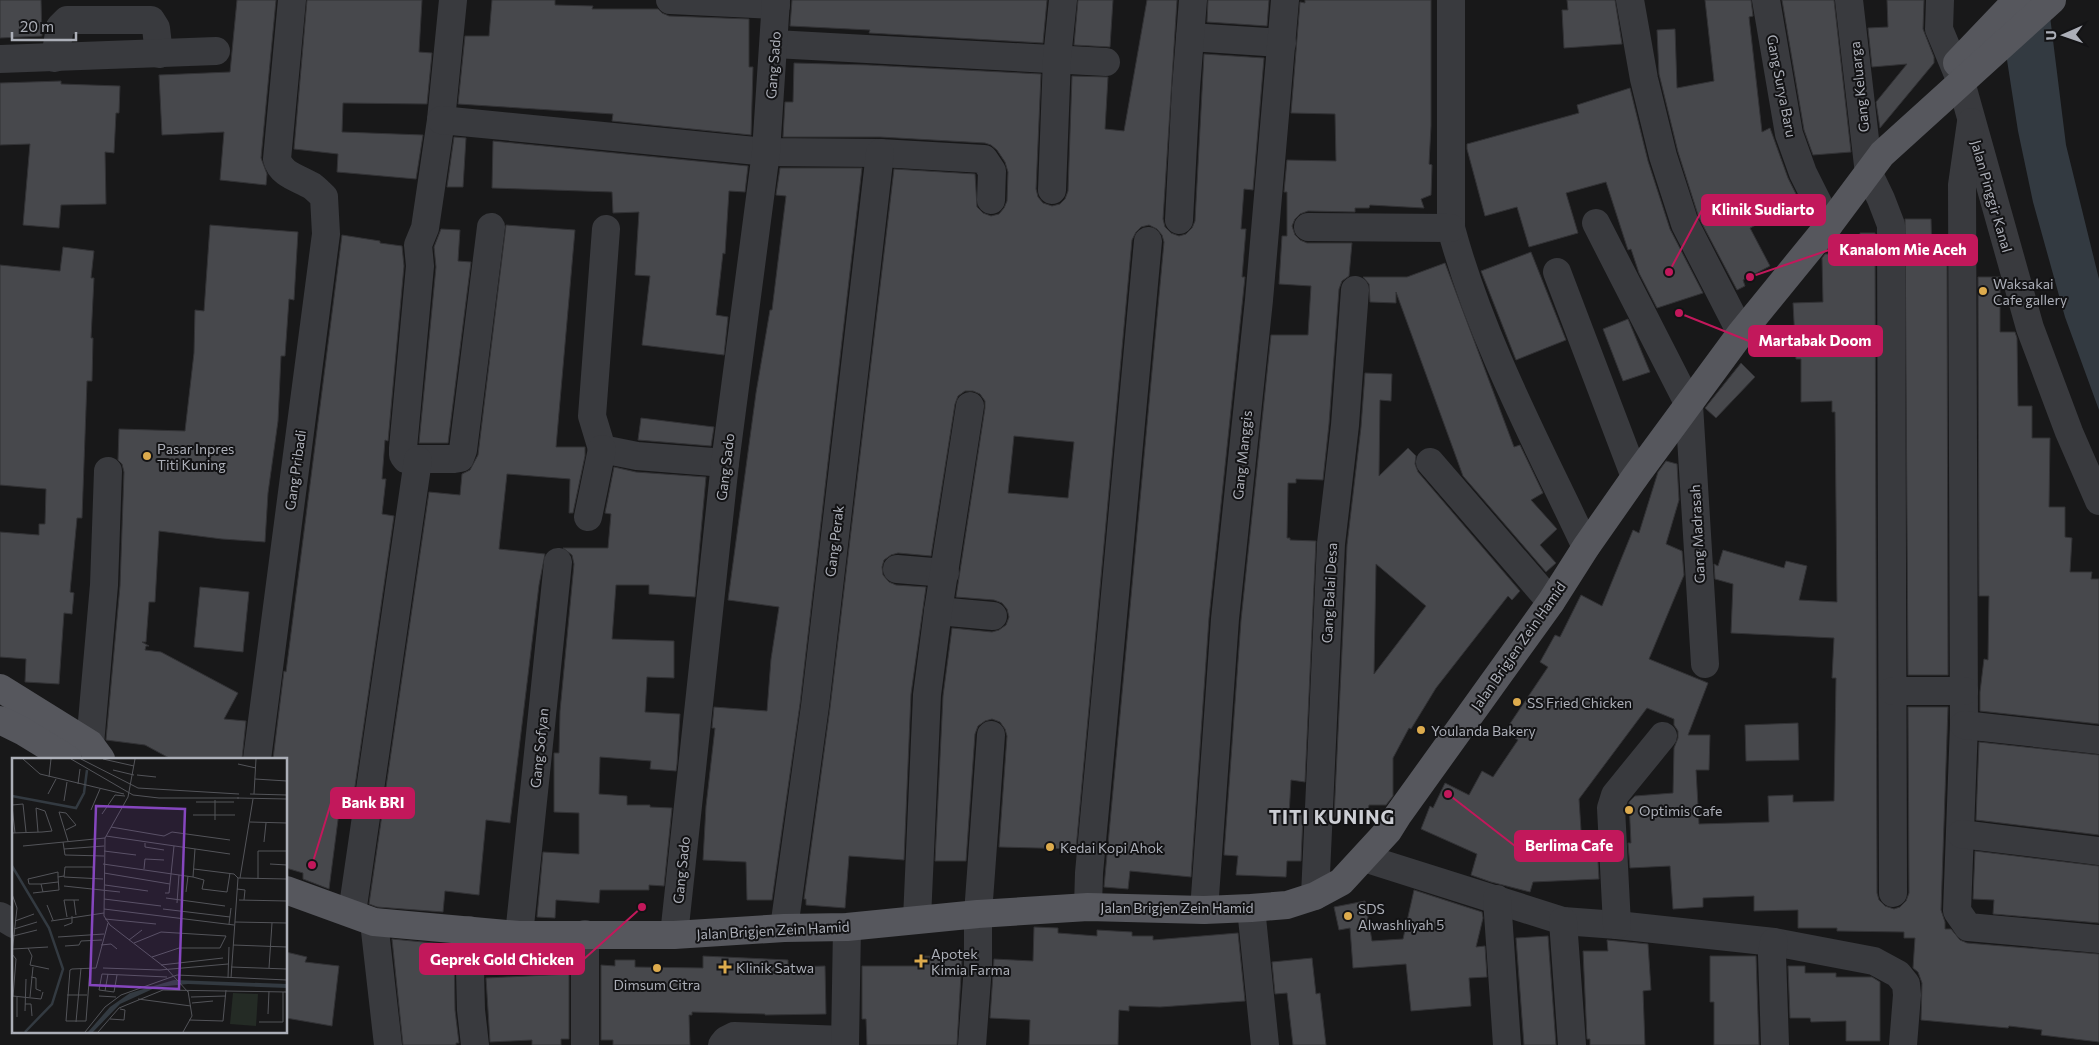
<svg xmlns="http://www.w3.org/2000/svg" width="2099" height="1045" viewBox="0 0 2099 1045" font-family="Commissioner,sans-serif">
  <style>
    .water { fill: #333a41 }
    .building { fill: #47484c; stroke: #323235; fill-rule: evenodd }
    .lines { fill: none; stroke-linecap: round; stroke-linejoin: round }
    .minor { stroke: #393a3e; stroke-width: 28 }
    .major { stroke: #56575d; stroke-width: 28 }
    .poi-dot { fill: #ddab4d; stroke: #131315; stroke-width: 2 }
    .labels { text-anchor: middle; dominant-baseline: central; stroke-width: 4; stroke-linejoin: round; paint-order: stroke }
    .street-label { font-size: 14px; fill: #acafb8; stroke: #131315 }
    .poi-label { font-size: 14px; fill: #acafb8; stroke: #131315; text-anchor: start }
    .district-label { font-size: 19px; font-weight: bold; letter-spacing: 1px; fill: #ccced4; stroke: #131315 }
    .inset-river { fill: none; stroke: #333a41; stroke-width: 2.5 }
    .inset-road { fill: none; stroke: #535459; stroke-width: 1 }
    .view { fill: #8546be; fill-opacity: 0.15; stroke: #8546be; stroke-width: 2.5 }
    .inset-edge { fill: none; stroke: #acafb8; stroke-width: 2.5 }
    .leader { fill: none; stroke: #c2185b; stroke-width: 2 }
    .callout-dot { fill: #c2185b; stroke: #131315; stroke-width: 2 }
    .callout { fill: #c2185b; stroke: #c2185b; stroke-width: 2 }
    .callout-label { font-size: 15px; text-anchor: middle; font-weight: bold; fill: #fff }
  </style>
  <rect width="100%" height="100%" fill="#181819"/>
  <polygon class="water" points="2004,0 2048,0 2066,145 2099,279 2099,410 2065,317 2033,202 2018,131 2007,60"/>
  <g class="building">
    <polygon points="0,0 41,0 42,36 0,38"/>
    <polygon points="237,0 276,0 261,158 267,174 266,185 220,180 224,132 162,135 159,75 230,72"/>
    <polygon points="307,0 422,0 419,52 432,53 427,104 343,103 342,132 423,135 416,179 337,172 338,154 294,149"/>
    <polygon points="492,0 555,0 555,5 593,6 592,9 658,9 662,13 669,16 749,19 749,67 753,67 751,135 612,121 613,114 458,104 465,36 489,36"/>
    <polygon points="792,0 1047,0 1043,43 869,33 870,30 790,26"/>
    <polygon points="1078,0 1113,0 1110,47 1074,45"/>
    <path d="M1147 0H1177L1163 219 1165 227 1171 233 1179 236 1186 234 1192 228 1195 221 1204 54 1264 58 1253 190 1244 189 1241 229H1246L1242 277H1245L1209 618 1191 877 1130 871 1128 889 1104 887 1164 242 1162 235 1157 229 1149 225 1141 227 1136 232 1132 240 1076 849 999 847 1007 736 1005 729 1000 722 992 719 985 721 978 726 975 734 966 861H935L943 696 952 628 992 632 999 630 1006 625 1009 617 1007 609 1002 603 994 600 956 597 985 408V401L980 394 973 391H965L958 396 955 404 931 556 898 553 891 555 884 560 882 567 883 575 889 582 896 585 926 587 911 694 904 860 849 856 845 908 806 905V899H804L830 708 894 169 975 174 977 207 983 213 991 216 999 214 1004 208 1007 201 1008 172 1005 162 997 150 991 145 985 143 880 137H783L785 102H793L794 63 868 65 1041 74 1036 189 1038 197 1043 203 1052 206 1060 204 1065 199 1068 191 1072 76 1108 77 1105 129 1124 131ZM1014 436 1074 442 1068 498 1008 493Z"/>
    <polygon points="1208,0 1269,0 1267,26 1207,22"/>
    <polygon points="1305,0 1431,0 1431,126 1429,164 1432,165 1431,195 1421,199 1424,208 1370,205 1369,208 1355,208 1355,212 1308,211 1300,214 1295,219 1292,226 1295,235 1300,240 1307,243 1352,243 1349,276 1342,281 1339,289 1329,424 1323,480 1296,479 1296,483 1288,483 1287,538 1290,538 1290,540 1316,541 1305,782 1291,780 1289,815 1303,815 1301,861 1287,861 1286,877 1236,875 1238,856 1224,855 1241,620 1271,335 1308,335 1311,286 1279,284 1282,236 1287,236 1287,192 1284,192 1287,160 1336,161 1335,114 1291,113 1300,2 1305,3"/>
    <polygon points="1567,0 1615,0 1622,44 1564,48 1562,10 1568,10"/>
    <polygon points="1705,0 1751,0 1753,16 1749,17 1762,132 1770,128 1788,178 1800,202 1750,228 1770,266 1743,280 1745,286 1737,290 1699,218 1678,152 1659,74 1657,30 1675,29 1677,88 1714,81"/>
    <polygon points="1782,0 1834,0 1851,152 1813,155 1804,130"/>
    <polygon points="1887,0 1924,0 1923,29 1934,57 1934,63 1880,128 1876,102 1907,64 1872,67 1868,28 1888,27"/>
    <polygon points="61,81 61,84 120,86 119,113 116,113 114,153 105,152 106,204 61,205 59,228 23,225 30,144 0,145 0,83"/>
    <polygon points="1630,88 1648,161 1670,229 1703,293 1657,308 1639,273 1631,249 1628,250 1606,182 1566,193 1578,233 1529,247 1517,207 1485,216 1467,149 1467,144 1579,113 1577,105"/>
    <polygon points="454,137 466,138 463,187 447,187"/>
    <polygon points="493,141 748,166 745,192 729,191 725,254 723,253 716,315 728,317 724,355 642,345 650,276 635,275 639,212 613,213 612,192 492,188"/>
    <polygon points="780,168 862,168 800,704 772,900 747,900 746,862 703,860 706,806 715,728 712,728 714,707 767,711 771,659 779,607 728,600 756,393 770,310 772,310 786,196 776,195"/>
    <polygon points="1905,219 1931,219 1932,254 1947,254 1948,675 1908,675"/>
    <polygon points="210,225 298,232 294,300 289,299 285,356 281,356 278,421 268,493 265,542 222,539 159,531 155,602 149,602 146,642 142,642 149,646 146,646 145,650 161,652 238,693 224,719 246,721 242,759 171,759 145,745 106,740 120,586 124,472 122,464 118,460 119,429 185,431 194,353 195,310 204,311"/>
    <polygon points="506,225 575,230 556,447 585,447 585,456 573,513 569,513 570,479 507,474 499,549 545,554 539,585 510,823 486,820 479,895 445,891 443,912 377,907 369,904 429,492 460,495 462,474 470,470 478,455"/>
    <polygon points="441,229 460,230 458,261 471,262 448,443 419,443 436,267 434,247"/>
    <polygon points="1860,233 1875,233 1877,893 1879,900 1885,906 1894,909 1900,907 1906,901 1909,893 1908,707 1948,707 1941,910 1945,922 1945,929 1951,929 1960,940 1967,943 2099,954 2099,1042 2041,1035 2042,1030 2009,1026 2008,1028 1921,1020 1922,983 1918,972 1913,968 1915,938 1904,938 1904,932 1837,931 1837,928 1798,928 1798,910 1754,911 1754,896 1703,898 1703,907 1673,909 1670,866 1630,868 1628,843 1631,843 1629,802 1635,796 1673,793 1674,748 1678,738 1678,731 1674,725 1674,719 1647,708 1579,799 1582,845 1597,845 1599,879 1533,882 1530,892 1491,882 1471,875 1477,854 1421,829 1430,806 1433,808 1445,783 1469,795 1482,771 1493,777 1518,740 1505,731 1548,667 1540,662 1555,635 1560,637 1581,595 1602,606 1633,530 1639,533 1658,472 1666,461 1677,464 1679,500 1666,544 1682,551 1684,575 1649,659 1708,683 1688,735 1710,735 1709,770 1696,770 1699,824 1769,822 1768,796 1793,795 1793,802 1834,801 1836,678 1832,678 1834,638 1731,633 1733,584 1715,579 1714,564 1718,566 1723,550 1784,568 1786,561 1807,566 1799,600 1837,602 1835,412 1832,412 1832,401 1801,402 1801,359 1796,359 1793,303 1823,302 1822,258 1825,254 1860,254"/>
    <polygon points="342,235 380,241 380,243 402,246 404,266 388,441 385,440 382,479 386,479 382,514 394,516 351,814 339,812 329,889 303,879 303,873 286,868 286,759 273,759 284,671 286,672"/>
    <polygon points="63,247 94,251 91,278 94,278 91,338 93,338 92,381 87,381 82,518 77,518 70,592 74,593 72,614 64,613 59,684 25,682 26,659 0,657 0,532 39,535 39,524 45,524 46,489 0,485 0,265 60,271"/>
    <polygon points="1531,252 1566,340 1516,360 1481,271"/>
    <polygon points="1445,263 1514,447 1520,445 1543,493 1531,500 1557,529 1540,545 1556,563 1546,572 1463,476 1396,292 1396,303 1370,302 1369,284 1363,277 1407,277"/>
    <polygon points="1978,277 2000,277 2000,332 2015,332 2017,338 2018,406 2032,406 2032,438 2050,438 2049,507 2065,507 2065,537 2072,538 2070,572 2092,572 2091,579 2099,579 2099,724 1980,711 1980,692 1984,659 1988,660 1989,596 1979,596"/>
    <polygon points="1628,319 1650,372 1623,381 1603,329"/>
    <polygon points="1741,363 1755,377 1716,418 1705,408"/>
    <path d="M1365 373 1392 374 1391 401 1380 400 1379 476 1408 448 1416 456 1415 464 1418 472 1520 591 1512 600 1508 596 1436 688 1411 729 1409 728 1393 758V796L1386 805H1369L1368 811H1353L1352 818 1334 817 1347 545 1361 427ZM1376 564 1426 606 1374 674Z"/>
    <polygon points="641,418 714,427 711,446 638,440"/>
    <polygon points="614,467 636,472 706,477 695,597 649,594 649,585 616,585 612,639 674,641 674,678 647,677 645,712 680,714 677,764 676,771 650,769 651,761 600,757 599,794 627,796 627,805 650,805 650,807 672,808 664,886 649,885 649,890 600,890 599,903 556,900 555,918 537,917 543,852 579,854 579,813 554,812 554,753 559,753 560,711 574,564 572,555 563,548 608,548 611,514 605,513"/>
    <polygon points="200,587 249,592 243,652 194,647"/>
    <polygon points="1798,723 1799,760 1746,761 1745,725"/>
    <polygon points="1979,742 2099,755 2099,835 1976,820"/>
    <polygon points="1975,851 2099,866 2099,923 1993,914 1994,900 1973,899"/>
    <polygon points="1414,890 1482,912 1483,918 1476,947 1485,946 1487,977 1469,978 1471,1006 1411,1011 1406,964 1353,968 1350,928 1339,930 1334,907 1365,901 1372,941 1403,939"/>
    <polygon points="1034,927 1058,928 1058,933 1097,936 1097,930 1132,932 1132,936 1153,936 1153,940 1238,933 1245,1001 1160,1007 1129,1006 1129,1011 1119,1010 1118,1045 1029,1045 1030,1020 990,1018 994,959 1033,961"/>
    <polygon points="1548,936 1556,1045 1524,1045 1516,938"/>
    <polygon points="392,939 454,945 455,1010 459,1043 456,1043 456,1045 403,1045"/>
    <polygon points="1607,940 1648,944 1651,990 1643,991 1645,1045 1590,1045 1590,1039 1587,1039 1583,951 1608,951"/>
    <polygon points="286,952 307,957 305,962 339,966 332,1026 286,1018"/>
    <polygon points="703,956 788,960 788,967 825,966 826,1014 765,1015 765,1014 692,1012 692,1015 689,1015 690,1045 613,1045 613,1040 601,1040 601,965 615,966 615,960 635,960 635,967 703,968"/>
    <polygon points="921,956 962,957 957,1045 867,1045 866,1019 862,1019 862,966 921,966"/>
    <polygon points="1710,956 1756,956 1759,1045 1714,1045 1714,1002 1710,1002"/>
    <polygon points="1312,958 1316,994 1320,993 1326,1045 1293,1045 1287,993 1275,994 1272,962"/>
    <polygon points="1788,966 1805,966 1805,973 1836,973 1836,977 1872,977 1880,982 1880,1041 1846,1041 1846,1021 1811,1022 1810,1018 1790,1018"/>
    <polygon points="569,974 569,1039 561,1039 561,1045 532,1045 532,1040 490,1042 486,978"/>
  </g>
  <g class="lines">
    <g class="minor">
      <polyline points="453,0 441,120 425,228 418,245 420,266 403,448 403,455 406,459 454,459 460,458 463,450 491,227"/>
      <polyline points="670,0 776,5"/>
      <path d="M1451 0V228C1481 339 1537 443 1586 547"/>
      <polyline points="1630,0 1644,79 1663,156 1685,224 1741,333"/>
      <polyline points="1766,0 1789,134 1803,173 1829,225"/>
      <polyline points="1849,0 1869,174 1881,199 1891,225 1893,893"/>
      <polyline points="1940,0 1939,29 1961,82 2030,328 2069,432 2099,501"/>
      <polyline points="1190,37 1282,43"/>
      <polyline points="775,44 1106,62"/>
      <polyline points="55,58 60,27 67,20 151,20 156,28 159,54"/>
      <polyline points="0,59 216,51"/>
      <polyline points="441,120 766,152 880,153 984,159 992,171 991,200"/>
      <polyline points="1971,122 1962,185 1964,725 1957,911 1968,927 2099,939"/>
      <polyline points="1052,190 1057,58 1063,0"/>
      <polyline points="1179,220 1186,88 1193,0"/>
      <polyline points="1596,223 1689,405 1705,664"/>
      <polyline points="1308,227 1451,228"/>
      <polyline points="606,229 592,416 602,449 637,456 725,463"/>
      <polyline points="1557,272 1635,477"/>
      <polyline points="1430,462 1551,602"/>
      <polyline points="588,517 602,449"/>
      <polyline points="897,569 945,573"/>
      <polyline points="938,611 993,616"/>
      <polyline points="1893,691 1964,691"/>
      <polyline points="1964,725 2099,740"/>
      <polyline points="90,744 104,585 108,471"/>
      <path d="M257 759 326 234 324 197C320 193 316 189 312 186 299 178 281 175 277 159L292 0"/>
      <polyline points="1961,834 2099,851"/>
      <polyline points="1364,858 1563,921 1617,925 1774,942 1874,961 1898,974 1906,984 1907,995 1903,1045"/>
      <polyline points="1315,896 1331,544 1345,425 1355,290"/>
      <polyline points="1497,899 1507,1045"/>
      <polyline points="1088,907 1089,873 1148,241"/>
      <polyline points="1251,908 1265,1045"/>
      <polyline points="1204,910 1225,619 1259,300 1285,0"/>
      <polyline points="352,913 418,460"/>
      <polyline points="0,916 14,924"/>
      <polyline points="917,919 927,695 938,611 970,406"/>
      <polyline points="1563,921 1572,1045"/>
      <polyline points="374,922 388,1045"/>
      <polyline points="1617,925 1611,808 1615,795 1663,736"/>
      <polyline points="784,928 815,706 880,153"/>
      <polyline points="469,930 471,1010 475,1045"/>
      <polyline points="519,935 558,562"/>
      <polyline points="674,935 725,463 766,152 776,0"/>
      <polyline points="1774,942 1772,955 1775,1045"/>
      <polyline points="585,1045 585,934"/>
      <polyline points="722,1045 726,1040 734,1036 845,1040"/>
      <polyline points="845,1045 847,927"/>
      <polyline points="972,1045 978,966 978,914 991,735"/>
    </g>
    <g class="major">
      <polyline points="1957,63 2017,0"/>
      <polyline points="0,688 90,744 101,759"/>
      <polyline points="0,720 24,732 68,759"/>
      <polyline points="286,890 374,922 519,935 674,935 784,928 847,927 978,914 1088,907 1204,910 1251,908 1287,905 1315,896 1341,882 1388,831 1398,815 1551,602 1586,547 1635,477 1741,333 1829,225 1882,154 2052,0"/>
    </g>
  </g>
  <g class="poi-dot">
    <circle cx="1983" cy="291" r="5"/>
    <circle cx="147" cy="456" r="5"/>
    <circle cx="1517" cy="702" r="5"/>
    <circle cx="1421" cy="730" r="5"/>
    <circle cx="1629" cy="810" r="5"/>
    <circle cx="1050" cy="847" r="5"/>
    <circle cx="1348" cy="916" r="5"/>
    <path d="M918.5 953.5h5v5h5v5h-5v5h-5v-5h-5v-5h5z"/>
    <path d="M722.5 959.5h5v5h5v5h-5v5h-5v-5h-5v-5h5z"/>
    <circle cx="657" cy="968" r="5"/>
  </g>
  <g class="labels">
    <g class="street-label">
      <text transform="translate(773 65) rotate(-86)">Gang Sado</text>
      <text transform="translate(1782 86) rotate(79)">Gang Surya Baru</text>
      <text transform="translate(1859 87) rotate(-96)">Gang Keluarga</text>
      <text transform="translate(1992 196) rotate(74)">Jalan Pinggir Kanal</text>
      <text transform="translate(1242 455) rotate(-84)">Gang Manggis</text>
      <text transform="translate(725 467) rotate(-83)">Gang Sado</text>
      <text transform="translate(295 470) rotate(-82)">Gang Pribadi</text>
      <text transform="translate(1697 534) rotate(-93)">Gang Madrasah</text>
      <text transform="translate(834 541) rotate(-83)">Gang Perak</text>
      <text transform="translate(1329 593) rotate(-87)">Gang Balai Desa</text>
      <text transform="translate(1518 646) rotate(-55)">Jalan Brigjen Zein Hamid</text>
      <text transform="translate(539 748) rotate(-84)">Gang Sofyan</text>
      <text transform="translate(681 870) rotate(-84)">Gang Sado</text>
      <text x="1177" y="907">Jalan Brigjen Zein Hamid</text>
      <text transform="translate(773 930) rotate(-3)">Jalan Brigjen Zein Hamid</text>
    </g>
    <g class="poi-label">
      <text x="1993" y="283">Waksakai<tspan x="1993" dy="16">Cafe gallery</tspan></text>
      <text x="157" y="448">Pasar Inpres<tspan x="157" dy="16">Titi Kuning</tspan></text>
      <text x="1527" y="702">SS Fried Chicken</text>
      <text x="1431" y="730">Youlanda Bakery</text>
      <text x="1639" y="810">Optimis Cafe</text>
      <text x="1060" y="847">Kedai Kopi Ahok</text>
      <text x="1358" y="908">SDS<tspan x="1358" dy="16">Alwashliyah 5</tspan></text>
      <text x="931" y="953">Apotek<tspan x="931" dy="16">Kimia Farma</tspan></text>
      <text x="736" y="967">Klinik Satwa</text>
      <text x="657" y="984" text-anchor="middle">Dimsum Citra</text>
    </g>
    <g class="district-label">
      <text x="1332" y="816">TITI KUNING</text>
    </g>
  </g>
  <g transform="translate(12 758)">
    <rect width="275" height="275" fill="#181819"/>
    <path d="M221 235 246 236 244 268 218 266Z" fill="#242b25"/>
    <path d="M162 222 275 226V230L176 226 145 229 108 246 81 274H76L98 249 118 235Z" fill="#333a41"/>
    <path class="inset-river" d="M0 38 64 50 72 35 75 12M0 108 37 170 51 211 40 246 13 274"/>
    <path class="inset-road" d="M11 1 28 16 112 36M59 1 121 37 147 40H227M69 1 126 30 227 36M91 1 122 8M123 1 116 39 93 80 92 158 98 167 155 211 176 234M226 6 244 10M101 12 122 17M125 17 144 19M37 19 39 1M243 21 275 23M66 26 68 11M36 36 44 21M238 36 275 37M242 36 244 1M225 40 275 41M203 42V62M52 43 55 24M184 44H222M0 47 11 46 14 74M0 48 3 75M79 52 88 31M90 56 103 37 113 38M181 57H223M238 64 275 65M99 69 152 78 160 74 218 82M54 72 64 67 54 55 47 54 56 83M0 75 30 74 40 73 33 53 24 50 26 74M94 78 218 96M51 84 53 97 92 98M252 84 254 65M133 85V89L152 92M11 88 93 80M52 91 92 88M92 93 124 97M91 106 181 119 192 122 190 131 215 134 218 115M258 106 275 107M132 111 133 101 152 102M182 111 222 116 226 120 275 121M92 115 158 126M181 119 183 91M82 120 81 109H53L52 119 91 121M228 120 241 41M246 121V93H275M29 126H17L16 121 46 114V119L52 118M93 127 136 133M52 128 108 134M225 131 233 132 232 142M31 134 29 126 46 124M174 134 176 118M21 135 47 132 46 119M153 135H157L162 88M0 136 5 150 0 196 4 201 1 239M154 140 213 148M92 141 149 148M62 142 64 157M227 142 275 143M165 145 167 117M35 147 41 162M92 151 222 167M151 151 218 159M55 159 52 142H67M93 161 144 166M3 163 22 156M39 163 92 155M223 164 275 165M217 166 219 150M52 168 60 165V158M2 171 25 164M1 178 25 172M46 179 92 176M117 182 130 172M122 185 149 174 214 178 208 190H167L140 199M89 187 99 186 105 191M221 187 275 189M53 188 67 187 69 183 90 182M16 190 20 198 18 207 37 211M1 191 36 189M149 207 211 200M219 209 275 211M91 210 148 212 216 206M257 210 260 165M78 211 74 263H54L58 212 60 211 84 210 96 165M105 217 102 234 87 232 90 216 155 219M19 219 24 220V231L29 233M216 220 217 189M219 220 226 120M93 233 96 216M55 237H75M1 238 29 241 31 234M87 238 104 239M18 239 21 209M179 239 214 238M126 241 179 248M180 245 201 243M13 246H19L20 258M13 253 14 221M256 256 257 233M5 259V239M98 261 112 262 113 252 108 251M177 262 211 263M211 263 214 232M64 264 69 210M247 264H271V234M73 274 93 249 109 237 165 217 275 222M86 274 107 250 151 232 275 234M171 274 180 258 176 233"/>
    <path class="view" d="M84 48 173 51 167 231 78 227Z"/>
    <rect width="275" height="275" class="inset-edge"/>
  </g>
  <path class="leader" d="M1669 272L1702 210M1750 277L1829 250M1679 313L1749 341M312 865L331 803M1448 794L1515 846M642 907L584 959"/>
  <g class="callout-dot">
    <circle cx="1669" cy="272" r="5"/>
    <circle cx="1750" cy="277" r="5"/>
    <circle cx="1679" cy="313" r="5"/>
    <circle cx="312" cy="865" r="5"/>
    <circle cx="1448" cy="794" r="5"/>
    <circle cx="642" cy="907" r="5"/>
  </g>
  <g class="callout">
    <rect x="1702" y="195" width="123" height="30" rx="5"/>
    <rect x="1829" y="235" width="148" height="30" rx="5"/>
    <rect x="1749" y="326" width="133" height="30" rx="5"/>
    <rect x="331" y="788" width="83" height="30" rx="5"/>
    <rect x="1515" y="831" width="108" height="30" rx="5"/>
    <rect x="420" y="944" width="164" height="30" rx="5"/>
  </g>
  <g class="callout-label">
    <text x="1763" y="215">Klinik Sudiarto</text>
    <text x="1903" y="255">Kanalom Mie Aceh</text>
    <text x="1815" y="346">Martabak Doom</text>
    <text x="373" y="808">Bank BRI</text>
    <text x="1569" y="851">Berlima Cafe</text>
    <text x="502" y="965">Geprek Gold Chicken</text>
  </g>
  <g transform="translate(2064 35) rotate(268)" stroke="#131315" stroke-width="4" paint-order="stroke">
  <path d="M0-4L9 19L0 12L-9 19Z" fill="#acafb8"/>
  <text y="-8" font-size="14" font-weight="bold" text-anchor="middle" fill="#acafb8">U</text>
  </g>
  <path d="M12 32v8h64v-8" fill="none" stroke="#acafb8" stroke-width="2.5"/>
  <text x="20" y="32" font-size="15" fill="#acafb8" stroke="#131315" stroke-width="4" paint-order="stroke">20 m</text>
</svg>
